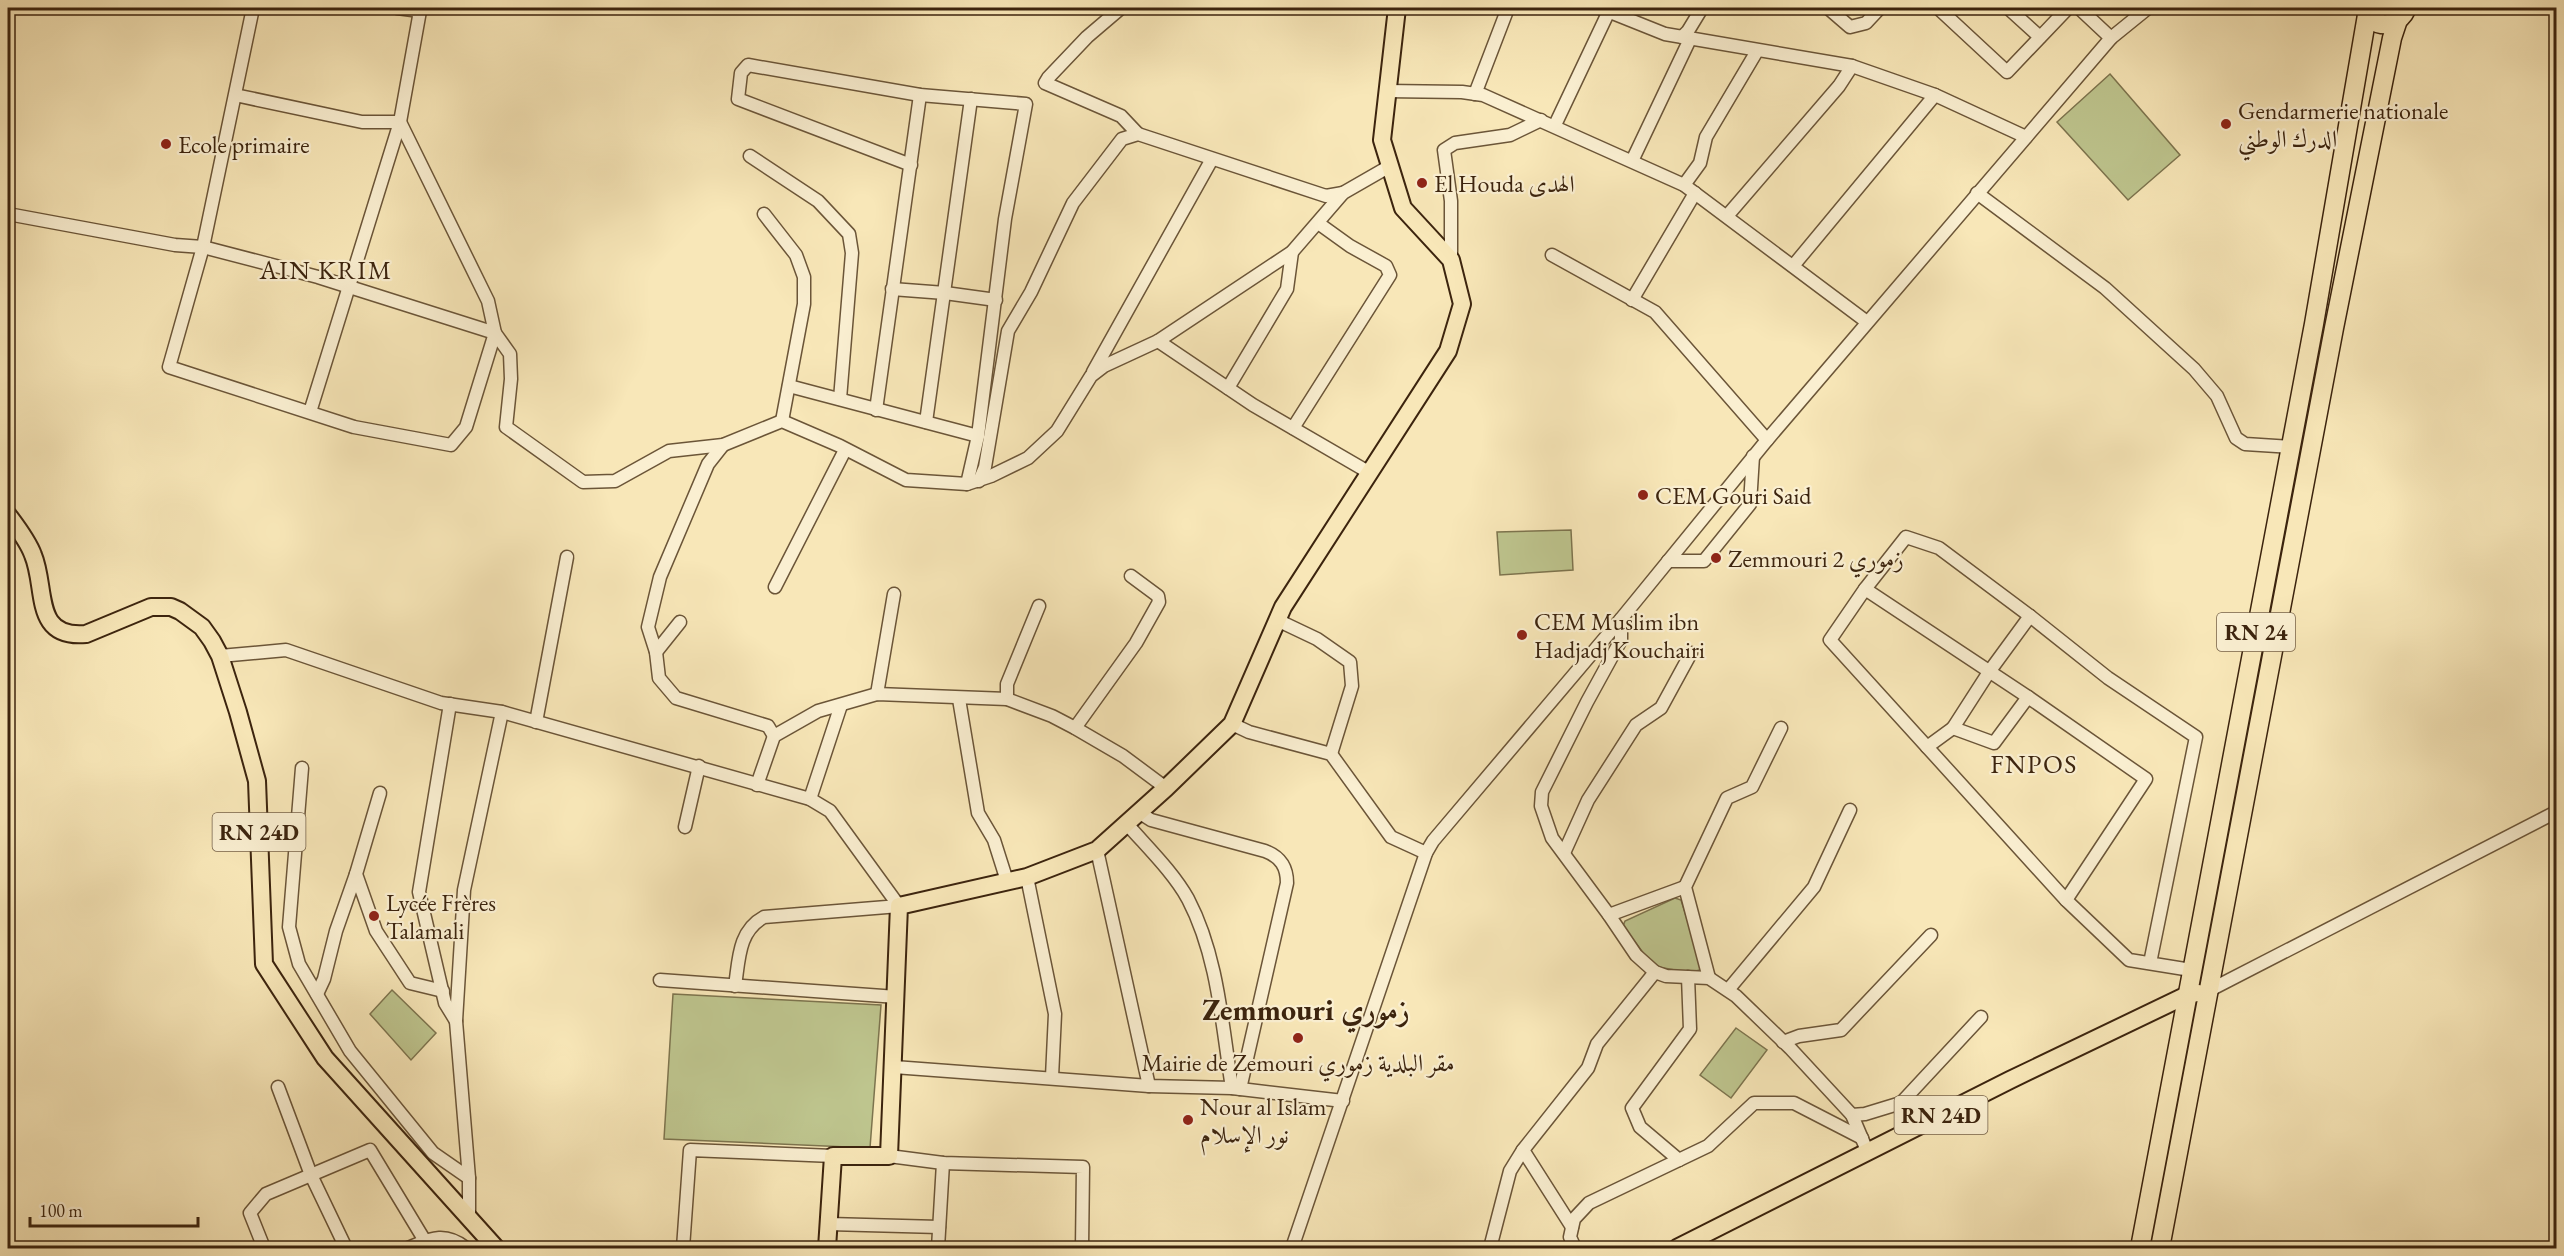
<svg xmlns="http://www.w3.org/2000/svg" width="2564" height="1256" viewBox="0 0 2564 1256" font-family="'EB Garamond',Amiri,serif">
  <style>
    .green { fill: #bec58e; stroke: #7d744e; stroke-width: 1.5 }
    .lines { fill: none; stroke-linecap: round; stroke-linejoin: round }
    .minor-casing { stroke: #6b5538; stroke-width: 15 }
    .major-casing { stroke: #3c240e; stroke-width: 20 }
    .highway-casing { stroke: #3c240e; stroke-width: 21 }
    .minor { stroke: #faefd1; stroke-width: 12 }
    .major { stroke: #f8e7b8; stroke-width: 16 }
    .highway { stroke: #f8e7b8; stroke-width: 18 }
    .poi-dot { fill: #8f2418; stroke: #faefd1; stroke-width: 2 }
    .labels { text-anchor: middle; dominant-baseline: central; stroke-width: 4.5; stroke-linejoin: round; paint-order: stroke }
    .shield { fill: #faefd1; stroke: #756148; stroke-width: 1.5 }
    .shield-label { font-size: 22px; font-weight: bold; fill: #3c240e }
    .poi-label { font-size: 24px; fill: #3c240e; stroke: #faefd1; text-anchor: start }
    .neighbourhood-label { font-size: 26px; letter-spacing: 1.5px; fill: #3c240e; stroke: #faefd1 }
    .district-label { font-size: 30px; font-weight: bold; fill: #3c240e; stroke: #faefd1 }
  </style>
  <rect width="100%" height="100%" fill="#f8e7b8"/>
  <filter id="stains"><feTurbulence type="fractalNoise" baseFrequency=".00333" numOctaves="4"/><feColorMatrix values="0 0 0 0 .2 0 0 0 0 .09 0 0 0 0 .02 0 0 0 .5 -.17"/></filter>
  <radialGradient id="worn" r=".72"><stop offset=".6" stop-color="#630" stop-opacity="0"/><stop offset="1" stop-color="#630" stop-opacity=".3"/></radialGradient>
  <g class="green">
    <polygon points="2110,74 2180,155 2128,200 2057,122"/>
    <polygon points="1571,530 1573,570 1500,575 1497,532"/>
    <polygon points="1675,898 1681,900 1701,963 1702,969 1691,973 1653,966 1623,926 1625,921"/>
    <polygon points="392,990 436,1033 411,1060 370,1014"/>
    <polygon points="673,994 881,1005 870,1148 664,1139"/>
    <polygon points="1736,1028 1767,1050 1731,1098 1700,1075"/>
  </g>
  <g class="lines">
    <g class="minor-casing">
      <g id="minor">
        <polyline points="1121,8 1087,37 1048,78 1045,83 1121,116 1138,134"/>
        <polyline points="1600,8 1665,34 1852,66 1935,95 1793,266"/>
        <polyline points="1828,8 1850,27 1866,23 1880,8"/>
        <polyline points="1938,8 2007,72 2068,8"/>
        <polyline points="2008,8 2040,37"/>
        <polyline points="2079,8 2111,38"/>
        <polyline points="1682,37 1688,31 1702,8"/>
        <polyline points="1386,91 1462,92 1483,95 1684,185 1867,322"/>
        <polyline points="1475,94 1508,8"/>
        <polyline points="235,95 362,122 400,122 488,301 495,333 466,427 451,445 354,427 169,367 203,247 253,8"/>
        <polyline points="1935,95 2026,137"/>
        <polyline points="1555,125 1609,11"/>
        <polyline points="750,156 818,201 849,234 852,253 840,399"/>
        <polyline points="1632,161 1690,39"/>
        <polyline points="911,165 738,99 741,73 748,65 920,95 1026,104 1005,219 978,436 967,484"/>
        <polyline points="1684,185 1700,163 1706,137 1757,51"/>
        <polyline points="1977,193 2105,288 2194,369 2217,396 2236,438 2245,444 2291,447"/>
        <polyline points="8,214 175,245 203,247 318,277 495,333 510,354 511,379 506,427 583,482 615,481 669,451 723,445 782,421 840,446 906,480 967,484 991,476 1028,458 1057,431 1091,376 1104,366 1158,341 1292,252 1343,193 1390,166"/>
        <polyline points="764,214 796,255 804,277 804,304 782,421"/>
        <polyline points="1727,216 1839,86 1852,66"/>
        <polyline points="1552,255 1655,312 1767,440"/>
        <polyline points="1451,260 1451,201 1444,150 1455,143 1510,135 1541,120"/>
        <polyline points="892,289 945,293 996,300"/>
        <polyline points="1632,300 1695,193"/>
        <polyline points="1158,341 1253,405 1370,473"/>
        <polyline points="1093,372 1212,159"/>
        <polyline points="789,386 978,436"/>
        <polyline points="1228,388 1287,289 1292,252"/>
        <polyline points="876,410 920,95"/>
        <polyline points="310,412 400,122 420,11 397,8"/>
        <polyline points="926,422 971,99"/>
        <polyline points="1293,428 1390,275 1386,266 1350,246 1318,223"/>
        <polyline points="723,445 708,464 660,577 648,627 656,652 659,678 676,698 768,726 774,736"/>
        <polyline points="979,481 985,467 1008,331 1031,292 1073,203 1122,139 1138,134 1326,196 1343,193"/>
        <polyline points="1668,561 1704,561 1750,504 1753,456"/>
        <polyline points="775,587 845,450"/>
        <polyline points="1865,589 1906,537 1939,548 2030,616"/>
        <polyline points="1621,619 1621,640 1587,702 1542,792 1541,806 1552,838 1609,915 1636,955 1655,972 1666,976 1709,978 1736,996 1790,1048 1852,1115 1868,1153"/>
        <polyline points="1277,620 1317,639 1350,662 1352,686 1331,754"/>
        <polyline points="656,652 680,622"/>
        <path d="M220 656 286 650 441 703 502 712 810 799 830 811 899 906 764 917C738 931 739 960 735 986"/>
        <polyline points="877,694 894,594"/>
        <polyline points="2028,697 1865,589 1830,640 2066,900"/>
        <polyline points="959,699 978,813 994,840 1007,881"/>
        <polyline points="1007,699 1007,684 1039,606"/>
        <polyline points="450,704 419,892 445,1003 456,1021"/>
        <polyline points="536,722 567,557"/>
        <polyline points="1232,724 1249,732 1331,754 1391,837 1426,853"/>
        <polyline points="1075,728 1136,643 1159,602 1158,596 1131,576"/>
        <polyline points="1927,747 1953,728"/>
        <polyline points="302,768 289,927 299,964 350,1051 433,1153 469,1178"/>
        <polyline points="757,785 774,736 818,711 877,694 1007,699 1052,716 1075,728 1123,756 1166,788"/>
        <polyline points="380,793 356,874 376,931 410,983 443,991"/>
        <polyline points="810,799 841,705"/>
        <path d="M1140 813 1151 820 1265 851C1281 857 1287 867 1287 883L1240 1089"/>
        <path d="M1127 824C1147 847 1173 872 1188 899 1218 956 1222 1025 1232 1088"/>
        <polyline points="685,827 699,766"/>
        <polyline points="1097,850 1149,1086"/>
        <polyline points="1564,853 1588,800 1636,725 1661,708 1691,653"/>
        <polyline points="1027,877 1055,1014 1052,1077"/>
        <polyline points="1609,915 1685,887"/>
        <polyline points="2150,963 2196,737 2108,678 2030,616 1989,672 1953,728 1994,743 2028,697 2146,779 2066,900 2129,960 2191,970"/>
        <polyline points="1709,978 1685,887 1727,798 1752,787 1781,728"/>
        <polyline points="660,980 897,997"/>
        <polyline points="1728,990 1814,887 1850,810"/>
        <polyline points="2208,991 2556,812"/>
        <polyline points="317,994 324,979 336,931 356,874"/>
        <polyline points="1783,1042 1799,1036 1841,1030 1931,935"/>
        <polyline points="894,1067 1149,1086 1232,1088 1343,1101"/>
        <polyline points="278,1087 311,1175 345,1246"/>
        <polyline points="1852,1115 1865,1114 1901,1103 1981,1017"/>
        <polyline points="889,1156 943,1163 1083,1167 1082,1248"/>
        <polyline points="1679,1160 1640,1127 1632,1108 1690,1029 1688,977"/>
        <polyline points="469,1218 469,1178 456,1021 464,890 502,712"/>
        <polyline points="829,1224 939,1227"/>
        <polyline points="1572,1227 1523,1150 1588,1068 1597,1044 1655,972"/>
        <polyline points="264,1248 250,1213 266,1194 370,1150 425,1241"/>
        <path d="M408 1248C430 1239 444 1231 466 1248"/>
        <polyline points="683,1248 690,1150 833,1156"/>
        <polyline points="938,1248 943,1163"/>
        <polyline points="1292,1248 1426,853 1433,841 1621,619 1767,440 2111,38 2148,8"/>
        <polyline points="1490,1248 1510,1171 1523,1150"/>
        <polyline points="1575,1248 1570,1237 1574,1219 1589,1203 1708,1146 1754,1103 1794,1103 1862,1138"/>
      </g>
    </g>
    <g class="major-casing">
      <g id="major">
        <path d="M8 515C17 527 28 541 33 555 47 588 32 639 86 634L151 607H171L180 611 202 627 212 641 220 656 238 712 257 781 264 964 325 1058 496 1248"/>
        <polyline points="827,1248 833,1156 889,1156 899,906 1027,877 1097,850 1166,788 1232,724 1283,607 1448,351 1462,304 1451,260 1403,208 1382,140 1397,8"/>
        <polyline points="1677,1248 2010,1080 2187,995 2198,993"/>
      </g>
    </g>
    <g class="highway-casing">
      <g id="highway">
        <path d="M2364 8 2371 20C2386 29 2400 23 2407 8"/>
        <polyline points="2140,1248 2314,324 2367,15"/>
        <polyline points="2160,1248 2334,328 2392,38 2398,20"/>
      </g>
    </g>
    <use href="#minor" class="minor"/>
    <use href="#major" class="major"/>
    <use href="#highway" class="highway"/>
  </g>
  <g class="poi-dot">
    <circle cx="2226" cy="124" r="6"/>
    <circle cx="166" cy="144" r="6"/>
    <circle cx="1422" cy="183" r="6"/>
    <circle cx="1643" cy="495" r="6"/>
    <circle cx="1716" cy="558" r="6"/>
    <circle cx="1522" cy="635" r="6"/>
    <circle cx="374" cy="916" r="6"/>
    <circle cx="1298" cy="1038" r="6"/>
    <circle cx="1188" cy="1120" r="6"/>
  </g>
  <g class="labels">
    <g class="shield">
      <rect x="2217" y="613" width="78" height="38" rx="4.5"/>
      <rect x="212.5" y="813" width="93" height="38" rx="4.5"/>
      <rect x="1894.5" y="1096" width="93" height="38" rx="4.5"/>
    </g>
    <g class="shield-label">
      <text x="2256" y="632">RN 24</text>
      <text x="259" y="832">RN 24D</text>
      <text x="1941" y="1115">RN 24D</text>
    </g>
    <g class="poi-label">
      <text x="2238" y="110">Gendarmerie nationale<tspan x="2238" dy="28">الدرك الوطني</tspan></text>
      <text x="178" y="144">Ecole primaire</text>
      <text x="1434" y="183">El Houda الهدى</text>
      <text x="1655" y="495">CEM Gouri Said</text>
      <text x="1728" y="558">Zemmouri 2 زموري</text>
      <text x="1534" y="621">CEM Muslim ibn<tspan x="1534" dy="28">Hadjadj Kouchairi</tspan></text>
      <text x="386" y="902">Lycée Frères<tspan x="386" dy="28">Talamali</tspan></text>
      <text x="1298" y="1062" text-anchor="middle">Mairie de Zemouri مقر البلدية زموري</text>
      <text x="1200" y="1106">Nour al Islam<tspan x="1200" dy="28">نور الإسلام</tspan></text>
    </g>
    <g class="neighbourhood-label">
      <text x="326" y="270">AIN KRIM</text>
      <text x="2034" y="764">FNPOS</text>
    </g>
    <g class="district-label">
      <text x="1306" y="1009">Zemmouri زموري</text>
    </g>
  </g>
  <rect width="2564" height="1256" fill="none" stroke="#f8e7b8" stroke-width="30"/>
  <rect x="9" y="9" width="2546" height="1238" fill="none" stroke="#3c240e" stroke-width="3"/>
  <rect x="15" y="15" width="2534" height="1226" fill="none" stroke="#3c240e" stroke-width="1.5"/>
  <path d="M30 1217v9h168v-9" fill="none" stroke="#3c240e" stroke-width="3"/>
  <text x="39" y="1217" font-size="18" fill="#3c240e" stroke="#faefd1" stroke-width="4.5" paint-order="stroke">100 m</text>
  <rect width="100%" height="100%" filter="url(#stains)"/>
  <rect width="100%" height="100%" fill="url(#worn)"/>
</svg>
